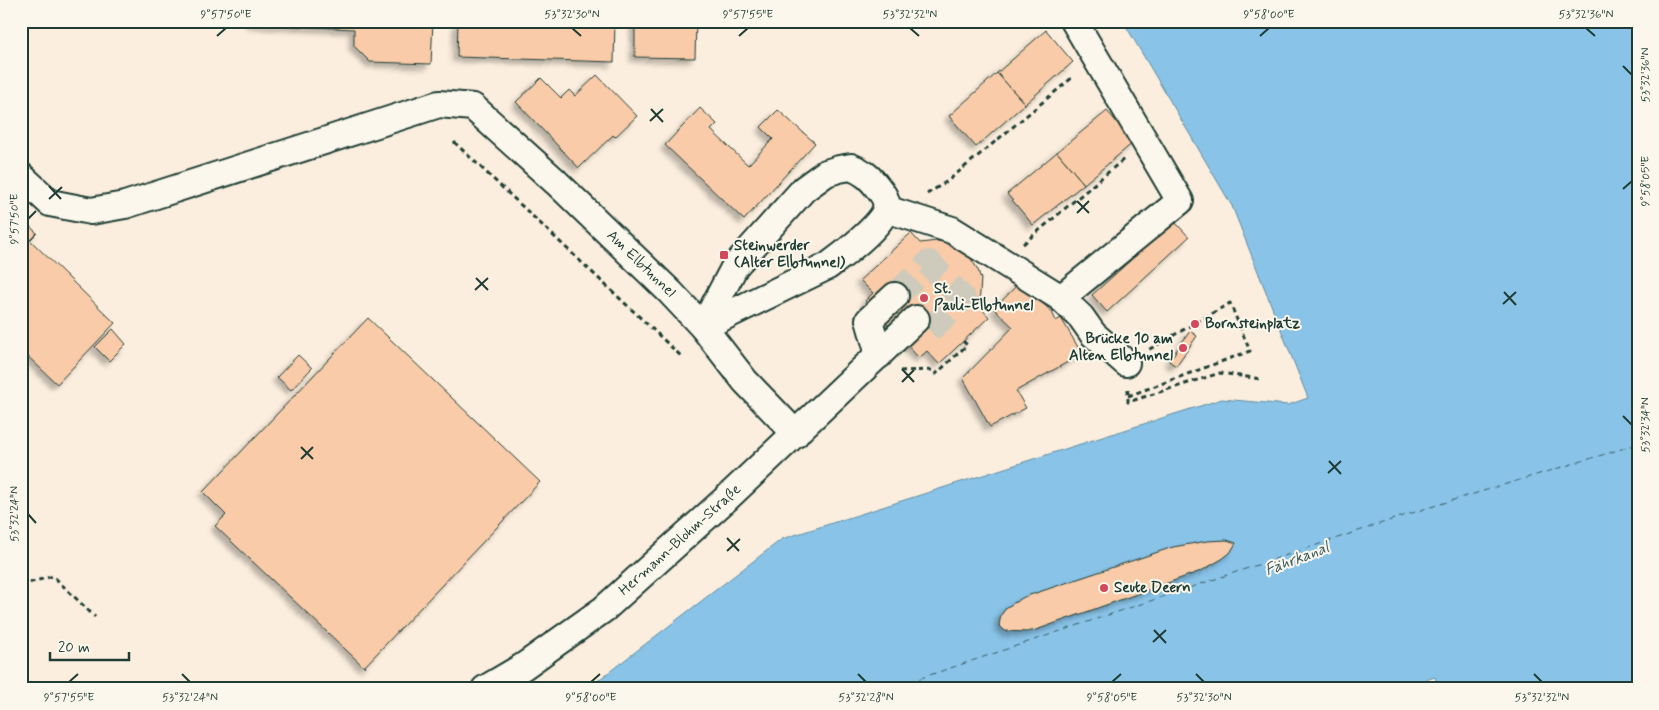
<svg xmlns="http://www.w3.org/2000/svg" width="1659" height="710" viewBox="0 0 1659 710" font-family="Mynerve,sans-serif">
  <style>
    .water { fill: #89c3e8; stroke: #5f8da0 }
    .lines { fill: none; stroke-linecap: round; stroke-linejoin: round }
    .ferry { stroke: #3a5e61; stroke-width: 1; stroke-dasharray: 6 5; stroke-linecap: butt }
    .building { fill: #f9cba8; stroke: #1f3d34; filter: url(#shadow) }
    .minor-tunnel { stroke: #cfcbbc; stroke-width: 26; stroke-dasharray: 26 13; stroke-linecap: butt }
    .minor-casing { stroke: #1f3d34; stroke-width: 30 }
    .path { stroke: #1f3d34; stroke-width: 3; stroke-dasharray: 5 4; stroke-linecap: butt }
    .minor { stroke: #fbf7ec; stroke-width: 26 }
    .ticks { fill: none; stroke: #1f3d34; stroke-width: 2 }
    .poi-dot { fill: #d1495b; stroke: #fbf7ec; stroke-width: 2 }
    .labels { text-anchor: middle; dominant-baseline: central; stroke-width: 4; stroke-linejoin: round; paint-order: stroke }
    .poi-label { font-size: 15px; font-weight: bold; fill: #1f3d34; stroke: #fbf7ec; text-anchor: start }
    .street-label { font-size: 15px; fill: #1f3d34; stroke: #fbf7ec }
    .water-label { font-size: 16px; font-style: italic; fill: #3a5e61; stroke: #fbf7ec }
    .neatline { fill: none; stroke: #1f3d34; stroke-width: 2 }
    .ticks-label { font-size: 12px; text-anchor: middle; fill: #1f3d34 }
  </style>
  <defs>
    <filter id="shadow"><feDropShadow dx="-4.5" dy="4.5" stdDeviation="2.5" flood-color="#0004"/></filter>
  </defs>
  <rect width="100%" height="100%" fill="#fbeede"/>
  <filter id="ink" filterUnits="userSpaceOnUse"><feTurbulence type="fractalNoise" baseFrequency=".02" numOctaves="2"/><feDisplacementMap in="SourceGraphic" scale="10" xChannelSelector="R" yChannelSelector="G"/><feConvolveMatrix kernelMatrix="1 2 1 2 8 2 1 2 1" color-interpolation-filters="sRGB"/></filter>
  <g filter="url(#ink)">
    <polygon class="water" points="1123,21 1638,21 1638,689 1439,689 1435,677 1399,689 587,689 782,539 1222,399 1288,405 1308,398 1232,206"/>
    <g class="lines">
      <polyline class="ferry" points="888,689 1424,509 1638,444"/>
    </g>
    <g class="building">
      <polygon points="251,21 433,21 431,64 370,62 354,46 354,29 251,24"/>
      <polygon points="458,21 615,21 614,62 457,57"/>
      <polygon points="635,21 696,21 695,58 635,57"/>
      <polygon points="1046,30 1073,62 1025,104 997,73"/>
      <polygon points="997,73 1025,104 976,147 949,116"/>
      <polygon points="597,75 637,116 615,137 613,135 579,168 516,102 541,78 561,98 569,90 575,96"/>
      <polygon points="700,108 717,124 711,130 748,165 773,139 761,127 778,110 815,143 744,220 665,145"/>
      <polygon points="1107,111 1134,142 1084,184 1057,152"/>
      <polygon points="1057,152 1084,184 1033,225 1007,194"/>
      <polygon points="22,219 37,233 30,240 115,323 57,384 21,350"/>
      <polygon points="1174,221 1189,237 1107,312 1092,295"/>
      <polygon points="911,233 920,243 937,241 949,243 964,252 970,257 978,270 981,279 979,306 989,317 939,364 927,351 919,358 892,329 865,301 873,293 860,280"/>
      <polygon points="1020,282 1052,312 1056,321 1061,318 1082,354 1016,391 1026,408 990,427 963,378 1013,327 994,309"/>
      <polygon points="368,318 540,482 364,667 215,526 226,515 203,492"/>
      <polygon points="113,329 126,344 109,361 95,347"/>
      <polygon points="1190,331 1197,336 1176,366 1169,361"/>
      <polygon points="298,355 312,368 291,390 277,377"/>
      <polygon points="1227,540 1236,543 1230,553 1222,559 1201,571 1036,630 1027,632 1005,631 999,625 1001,615 1007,607 1024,597 1173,547 1207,541"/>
    </g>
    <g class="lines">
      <polyline class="minor-tunnel" points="895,296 929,263 963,299 927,332"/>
      <g class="minor-casing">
        <g id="minor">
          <path d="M851 167C863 172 870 177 878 188 883 194 888 201 886 209 882 225 842 256 828 266L703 327 735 266 804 189 826 173 839 169Z"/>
          <polyline points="21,176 50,203 91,211 125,205 439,104 473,107 556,182 670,292 703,327 745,381 796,434"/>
          <polyline points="886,209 952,230 1061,298 1081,317 1093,334 1126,363"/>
          <polyline points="1061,298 1180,201 1074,21"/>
          <polyline points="879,355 869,320 895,296"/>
          <polyline points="485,689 524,666 604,609 728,497 916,319"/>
        </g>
      </g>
      <g class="path">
        <polyline points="454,142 683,358"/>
        <polyline points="927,194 949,180 1073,77"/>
        <polyline points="1023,244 1125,158"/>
        <polyline points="900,371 933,370 936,374 967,345 963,341"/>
        <polyline points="1128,389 1128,402 1220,373 1261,379"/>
        <polyline points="1128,396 1250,351 1230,303 1148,350"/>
        <polyline points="21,585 53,576 95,617"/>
        <polyline points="21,682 55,689"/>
      </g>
      <use href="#minor" class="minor"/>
    </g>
  </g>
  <path class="ticks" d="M572 28 581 36M910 28 919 36M1586 28 1595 36M217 36 226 28M739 36 748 28M1260 36 1269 28M1623 66 1632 75M651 109 663 122M650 121 663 109M49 186 61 199M1623 189 1632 181M49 199 62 187M1077 201 1089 213M1077 213 1089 201M28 219 36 211M476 278 488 290M475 290 488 278M1504 292 1516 305M1503 304 1516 292M902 369 914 382M902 382 914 370M1623 416 1632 425M301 447 313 459M301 459 313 447M1329 461 1341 474M1328 473 1341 461M28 514 36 523M727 538 739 551M727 551 740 539M1154 630 1166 643M1153 642 1166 630M182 674 190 682M858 674 866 682M1196 674 1204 682M1534 674 1542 682M69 682 78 674M591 682 600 674M1112 682 1121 674"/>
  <g class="poi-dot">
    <rect x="719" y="250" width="10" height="10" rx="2.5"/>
    <circle cx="924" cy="298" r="5"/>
    <circle cx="1195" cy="324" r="5"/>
    <circle cx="1183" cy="348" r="5"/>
    <circle cx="1104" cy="588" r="5"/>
  </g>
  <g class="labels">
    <g class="poi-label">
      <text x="734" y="246">Steinwerder<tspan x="734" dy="17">(Alter Elbtunnel)</tspan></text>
      <text x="934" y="289">St.<tspan x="934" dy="17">Pauli-Elbtunnel</tspan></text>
      <text x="1205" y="324">Bornsteinplatz</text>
      <text x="1173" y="339" text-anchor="end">Brücke 10 am<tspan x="1173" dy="17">Alten Elbtunnel</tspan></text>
      <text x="1114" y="588">Seute Deern</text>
    </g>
    <g class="street-label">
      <text transform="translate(641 264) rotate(44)">Am Elbtunnel</text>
      <text transform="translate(680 540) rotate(-42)">Hermann-Blohm-Straße</text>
    </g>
    <g class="water-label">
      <text transform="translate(1297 559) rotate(-21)">Fährkanal</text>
    </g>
  </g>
  <rect width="1659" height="710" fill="none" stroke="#fbf7ec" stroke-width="55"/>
  <path d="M50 652v8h79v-8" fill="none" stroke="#1f3d34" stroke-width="2.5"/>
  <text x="58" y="652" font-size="15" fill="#1f3d34" stroke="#fbf7ec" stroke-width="4" paint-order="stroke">20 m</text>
  <rect x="28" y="28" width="1604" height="654" class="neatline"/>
  <g class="ticks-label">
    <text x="226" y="18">9°57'50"E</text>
    <text x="572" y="18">53°32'30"N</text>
    <text x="748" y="18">9°57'55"E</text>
    <text x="910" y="18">53°32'32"N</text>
    <text x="1269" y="18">9°58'00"E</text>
    <text x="1586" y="18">53°32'36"N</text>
    <text transform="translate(1645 75) rotate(-90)" y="4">53°32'36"N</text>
    <text transform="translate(1645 181) rotate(-90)" y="4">9°58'05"E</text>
    <text transform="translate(14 219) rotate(-90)" y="4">9°57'50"E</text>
    <text transform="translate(1645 425) rotate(-90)" y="4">53°32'34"N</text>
    <text transform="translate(14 514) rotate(-90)" y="4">53°32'24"N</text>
    <text x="69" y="701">9°57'55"E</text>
    <text x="190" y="701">53°32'24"N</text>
    <text x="591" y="701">9°58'00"E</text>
    <text x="866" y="701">53°32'28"N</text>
    <text x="1112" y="701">9°58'05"E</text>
    <text x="1204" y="701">53°32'30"N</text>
    <text x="1542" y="701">53°32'32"N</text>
  </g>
</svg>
